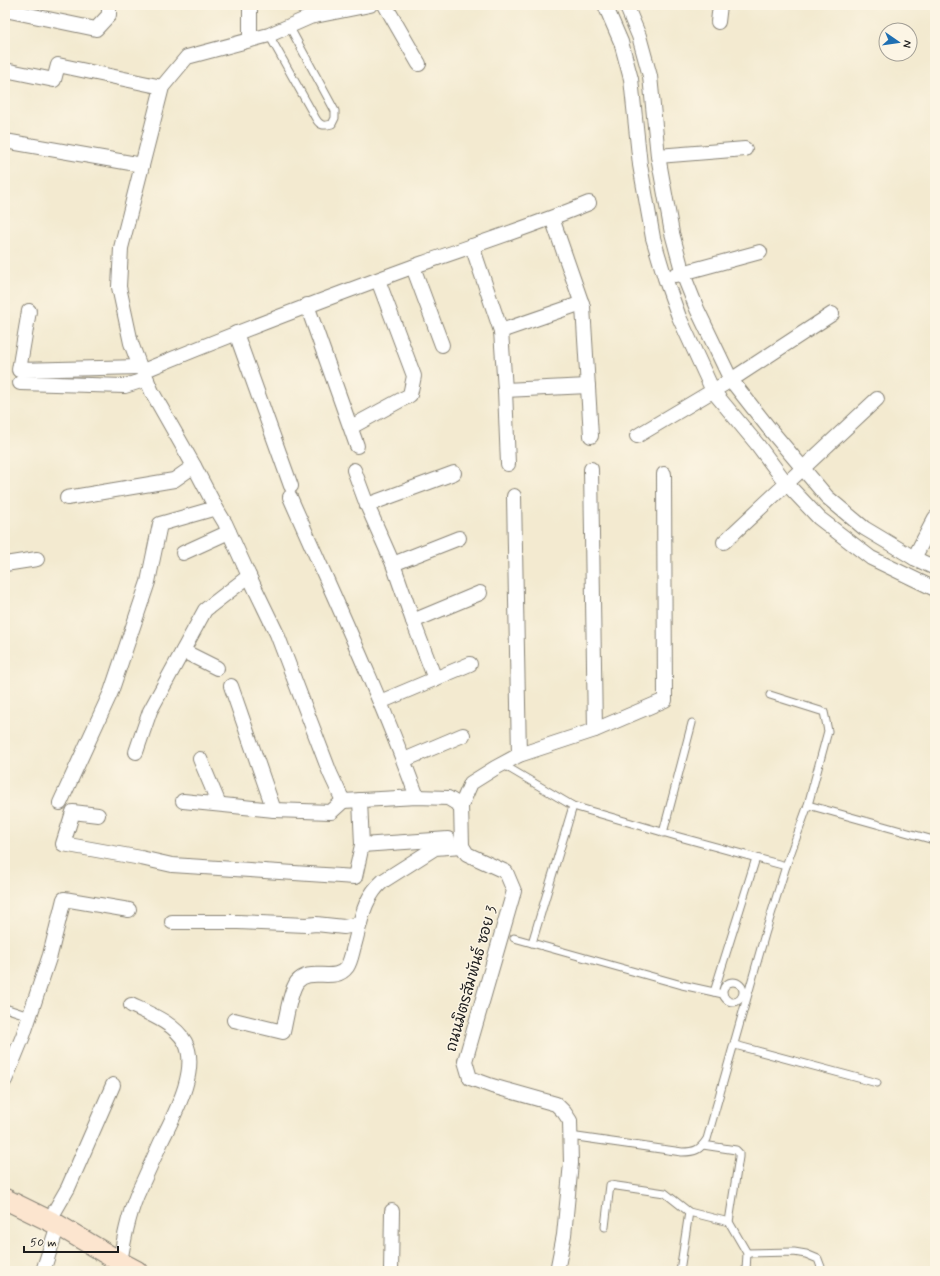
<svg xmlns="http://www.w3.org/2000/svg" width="940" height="1276" viewBox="0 0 940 1276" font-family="Mynerve,'Playpen Sans Thai',sans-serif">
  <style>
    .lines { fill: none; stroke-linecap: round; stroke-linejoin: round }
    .lane-casing { stroke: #888376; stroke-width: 9 }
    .street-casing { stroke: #888376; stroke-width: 16 }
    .secondary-casing { stroke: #888376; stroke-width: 22 }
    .lane { stroke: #fff; stroke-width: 7 }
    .street { stroke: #fff; stroke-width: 14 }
    .secondary { stroke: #fce5cf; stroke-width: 20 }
    .labels { text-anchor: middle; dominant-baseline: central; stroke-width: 3; stroke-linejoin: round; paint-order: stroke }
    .street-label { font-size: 15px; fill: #1c1c1c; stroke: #fcf5e5 }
  </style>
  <rect width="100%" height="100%" fill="#fcf5e5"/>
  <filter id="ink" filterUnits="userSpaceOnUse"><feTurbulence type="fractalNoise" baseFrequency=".025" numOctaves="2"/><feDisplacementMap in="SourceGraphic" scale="8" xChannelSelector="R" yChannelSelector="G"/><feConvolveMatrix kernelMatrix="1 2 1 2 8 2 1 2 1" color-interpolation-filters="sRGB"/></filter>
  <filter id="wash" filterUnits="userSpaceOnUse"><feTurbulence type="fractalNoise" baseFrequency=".012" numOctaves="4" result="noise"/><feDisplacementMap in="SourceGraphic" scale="16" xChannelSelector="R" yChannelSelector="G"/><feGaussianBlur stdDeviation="0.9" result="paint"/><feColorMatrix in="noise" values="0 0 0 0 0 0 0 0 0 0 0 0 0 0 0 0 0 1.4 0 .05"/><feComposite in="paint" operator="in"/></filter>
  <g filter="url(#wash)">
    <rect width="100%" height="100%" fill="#f3ead0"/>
  </g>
  <g filter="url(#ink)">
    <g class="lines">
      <g class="lane-casing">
        <g id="lane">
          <path d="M269 35 316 119C320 126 324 126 332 124L335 118V111L289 26"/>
          <polyline points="502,764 573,806 676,836 786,866"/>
          <polyline points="808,805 930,839 935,842"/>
          <polyline points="663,833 692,723"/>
          <polyline points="514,938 682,985 723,994"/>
          <polyline points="532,943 573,806"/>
          <circle cx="733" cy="992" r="10"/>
          <polyline points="714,992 756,858"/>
          <polyline points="5,1008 29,1016"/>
          <polyline points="735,1045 877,1083"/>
          <path d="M570 1136 682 1152C695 1152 700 1150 707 1139L765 934 786 866 808 805 828 731 824 712 770 695"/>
          <polyline points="703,1145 736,1150 739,1153 739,1157 729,1222"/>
          <polyline points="605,1227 610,1185 665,1193 689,1212 729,1222 747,1253 746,1271"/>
          <polyline points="747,1253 794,1252 806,1254 818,1259 821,1267 821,1271"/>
          <polyline points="680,1271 689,1212"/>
        </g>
      </g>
      <g class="street-casing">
        <g id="street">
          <polyline points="250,5 250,40"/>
          <polyline points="370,5 310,17 269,35 187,57 162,87 121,248 119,287 131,343 140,367 143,371 152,392 194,466 216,508 225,523 249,576 277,634 330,773 343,801 417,797 448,798 461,806"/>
          <polyline points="385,5 419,64"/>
          <polyline points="605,5 621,42 631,79 640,165 653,238 665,278 679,317 713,391 757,444 786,483 819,518 871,558 935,589"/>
          <polyline points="626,5 639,36 650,76 658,156 672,233 683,274 697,309 731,380 768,427 827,497 864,528 914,558 935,568"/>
          <polyline points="5,10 96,29 109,15 109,5"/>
          <polyline points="718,22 720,5"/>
          <polyline points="5,70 54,80 58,65 162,87"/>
          <polyline points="5,141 142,165"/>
          <polyline points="658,156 745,149"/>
          <polyline points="552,218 583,307 591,436"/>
          <polyline points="472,246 501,331 505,390 508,464"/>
          <polyline points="413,267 442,345"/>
          <polyline points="675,275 760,252"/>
          <polyline points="307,305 357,446"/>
          <polyline points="29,311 19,370 140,367"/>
          <polyline points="501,331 582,303"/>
          <polyline points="236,333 291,486"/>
          <path d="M143 371C232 334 322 300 412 267 471 246 531 227 589 203"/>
          <polyline points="20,383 125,386 147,379"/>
          <polyline points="505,390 588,386"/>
          <polyline points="351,427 410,395 414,376 378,280"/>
          <polyline points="637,436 731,380 832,314"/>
          <polyline points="591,469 595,730"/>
          <polyline points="354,470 367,505 393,564 413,621 435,679"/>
          <polyline points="514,496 519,755"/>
          <path d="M290 497C334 597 380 695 417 797"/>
          <polyline points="67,498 174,480 194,466"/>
          <polyline points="367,505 454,473"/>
          <polyline points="724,542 877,399"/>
          <polyline points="183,553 229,532"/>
          <polyline points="914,558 935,518"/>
          <polyline points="5,564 37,559"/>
          <polyline points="393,564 459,538"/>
          <polyline points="413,621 480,593"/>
          <polyline points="183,651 217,668"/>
          <polyline points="231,686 274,810"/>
          <polyline points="380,702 470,664"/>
          <polyline points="136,752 150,711 205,610 249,576"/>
          <polyline points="200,759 219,804"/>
          <polyline points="404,760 463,735"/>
          <polyline points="183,801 274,810 331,812 343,801"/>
          <polyline points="60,803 111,692 148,582 160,524 216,508"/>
          <polyline points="98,815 73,812 63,844 141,858 172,865 355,877 362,845 360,800"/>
          <polyline points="362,845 448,839"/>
          <polyline points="172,922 238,922 306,925 316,924 344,927 360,924"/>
          <path d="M234 1020 283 1032C286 1020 290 991 297 982 310 966 335 984 347 967 351 961 352 953 354 946 361 922 363 898 383 881L435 848 462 846"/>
          <polyline points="5,1080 23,1036 50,955 64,899 129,910"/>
          <polyline points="49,1221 68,1188 113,1085"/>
          <path d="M120 1262C124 1239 128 1217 137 1195 145 1177 153 1160 161 1142 173 1117 200 1070 185 1042 174 1023 150 1014 131 1005"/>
          <polyline points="43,1271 58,1225"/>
          <polyline points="391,1271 392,1211"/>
          <polyline points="557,1271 564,1235 568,1194 571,1163 570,1121 564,1112 556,1104 492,1086 470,1078 465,1061 514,891 506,872 467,854 462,846 461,806 471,783 495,768 519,755 595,730 665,700 664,474"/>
        </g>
      </g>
      <g class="secondary-casing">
        <polyline id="secondary" points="5,1199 58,1225 120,1262 137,1271"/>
      </g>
      <use href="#lane" class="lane"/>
      <use href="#street" class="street"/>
      <use href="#secondary" class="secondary"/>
    </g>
  </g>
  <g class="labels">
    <g class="street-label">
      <text transform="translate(472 979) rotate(-74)">ถนนมิตรสัมพันธ์ ซอย 3</text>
    </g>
  </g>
  <rect width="940" height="1276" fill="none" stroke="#fcf5e5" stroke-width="20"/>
  <g transform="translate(898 42) rotate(103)"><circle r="19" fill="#fcf5e5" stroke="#a29e95"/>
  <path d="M0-3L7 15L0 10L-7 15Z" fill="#1f6fb2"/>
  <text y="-6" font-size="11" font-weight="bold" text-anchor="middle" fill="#1c1c1c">N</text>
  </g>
  <path d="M24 1246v6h94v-6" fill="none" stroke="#1c1c1c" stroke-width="2"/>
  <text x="30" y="1246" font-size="12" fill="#1c1c1c" stroke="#fcf5e5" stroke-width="3" paint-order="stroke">50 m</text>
</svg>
